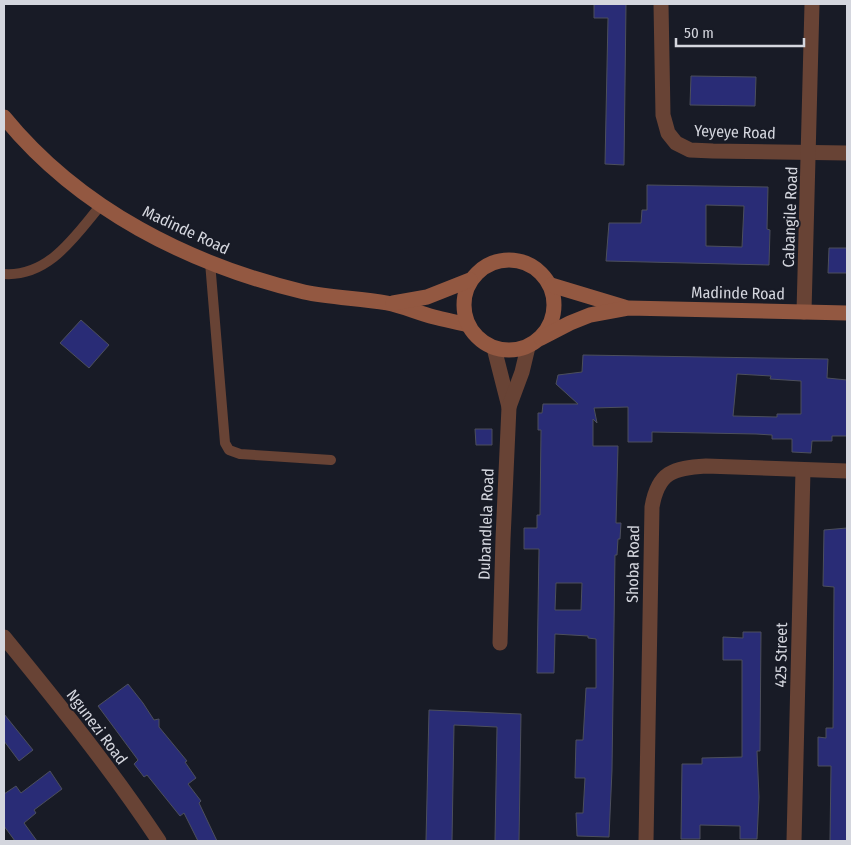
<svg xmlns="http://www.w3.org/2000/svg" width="851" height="845" viewBox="0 0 851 845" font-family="'Fira Sans Condensed',sans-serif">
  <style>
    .building { fill: #292c76; stroke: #4c4f5c; fill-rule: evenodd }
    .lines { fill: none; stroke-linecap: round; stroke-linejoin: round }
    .lane { stroke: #684335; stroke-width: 10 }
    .street { stroke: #684335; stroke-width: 15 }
    .secondary { stroke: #935841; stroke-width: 15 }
    .labels { text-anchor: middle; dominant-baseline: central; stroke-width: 4; stroke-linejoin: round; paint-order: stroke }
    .street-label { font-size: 16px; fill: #d4d6de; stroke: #181b26 }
  </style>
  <rect width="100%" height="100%" fill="#181b26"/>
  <g class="building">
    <polygon points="594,4 626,4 624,165 605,164 608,18 594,18"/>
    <polygon points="691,76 756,77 755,106 690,105"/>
    <path d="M647 185 768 187 767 229 770 230 769 265 606 261 609 223H641L642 210H647ZM706 205 744 206 742 247 706 246Z"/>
    <polygon points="829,248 847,248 847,273 828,273"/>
    <polygon points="81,320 109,345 89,368 60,343"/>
    <path d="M583 355 828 359 827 378 847 380V436H832V441H812L811 453 792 452V439H772V435L756 434 652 432V442H628V407L594 408 597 423 593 419V446H618L616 523H621L620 539H618L617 555H615L612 770 609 837 577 836 576 813H583L585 778H575L576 740H583L586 688H596V639L588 638V636L555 634 554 673H537L539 549H524V528H537V515H540L541 430H538V413H542L543 404H578L556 384 558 375 582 372ZM737 374 771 376 770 379 801 381V414H777V417L733 416ZM556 583H582L581 610H555Z"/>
    <polygon points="475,429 492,429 492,445 476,445"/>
    <polygon points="847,528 847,841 830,841 831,766 818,766 818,737 826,738 826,728 833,728 834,587 823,586 824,530"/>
    <polygon points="743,632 761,632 760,751 757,751 759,797 757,839 740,839 740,826 700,825 700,839 681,839 682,764 702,764 702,758 742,757 742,660 723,660 723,637 743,638"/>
    <polygon points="128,684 143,703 154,720 159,719 159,727 187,761 185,762 196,778 188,784 201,801 199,803 217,841 198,841 184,813 180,816 147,775 144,777 134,764 138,760 98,706"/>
    <polygon points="429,710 521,714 519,841 495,841 497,727 454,725 452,841 426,841"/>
    <polygon points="4,714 33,750 19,761 4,741"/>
    <polygon points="50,771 62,789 34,810 36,813 24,823 37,841 15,841 4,826 4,794 16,786 21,793"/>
  </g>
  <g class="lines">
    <g class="lane">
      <polyline points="210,262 225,443 229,450 240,454 331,460"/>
      <path d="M4 274C49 277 75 236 101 205"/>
    </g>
    <g class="street">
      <polyline points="661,4 663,115 668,133 676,143 690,150 713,151 847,153"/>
      <polyline points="804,312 812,4"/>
      <polyline points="494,348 509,407"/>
      <path d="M4 637C58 703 112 770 159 841"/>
      <polyline points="500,643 503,539 509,407 522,372 528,347"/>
      <path d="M646 841 652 507C658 472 673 468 706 466L847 471"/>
      <polyline points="794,841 803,470"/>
    </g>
    <g class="secondary">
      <path d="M4 117C79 209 190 265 304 292 331 298 360 298 387 303 403 306 418 313 434 317 445 320 457 322 468 325"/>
      <circle cx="509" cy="305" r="45"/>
      <polyline points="551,285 624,307"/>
      <polyline points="393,303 427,297 470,280"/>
      <polyline points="541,338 570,323 590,315 628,308 847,313"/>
    </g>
  </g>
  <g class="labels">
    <g class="street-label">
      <text transform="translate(735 132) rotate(2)">Yeyeye Road</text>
      <text transform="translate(790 217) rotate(-88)">Cabangile Road</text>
      <text transform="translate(186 230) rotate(25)">Madinde Road</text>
      <text transform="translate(738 293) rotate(1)">Madinde Road</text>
      <text transform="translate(486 524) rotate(-88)">Dubandlela Road</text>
      <text transform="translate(633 564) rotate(-89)">Shoba Road</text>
      <text transform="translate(781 655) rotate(-89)">425 Street</text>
      <text transform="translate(97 727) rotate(53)">Ngunezi Road</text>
    </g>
  </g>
  <rect width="851" height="845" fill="none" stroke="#d4d6de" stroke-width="10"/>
  <path d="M676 38v8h128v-8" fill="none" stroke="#d4d6de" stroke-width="2.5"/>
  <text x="684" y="38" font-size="15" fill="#d4d6de" stroke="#181b26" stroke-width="4" paint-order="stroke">50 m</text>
</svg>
